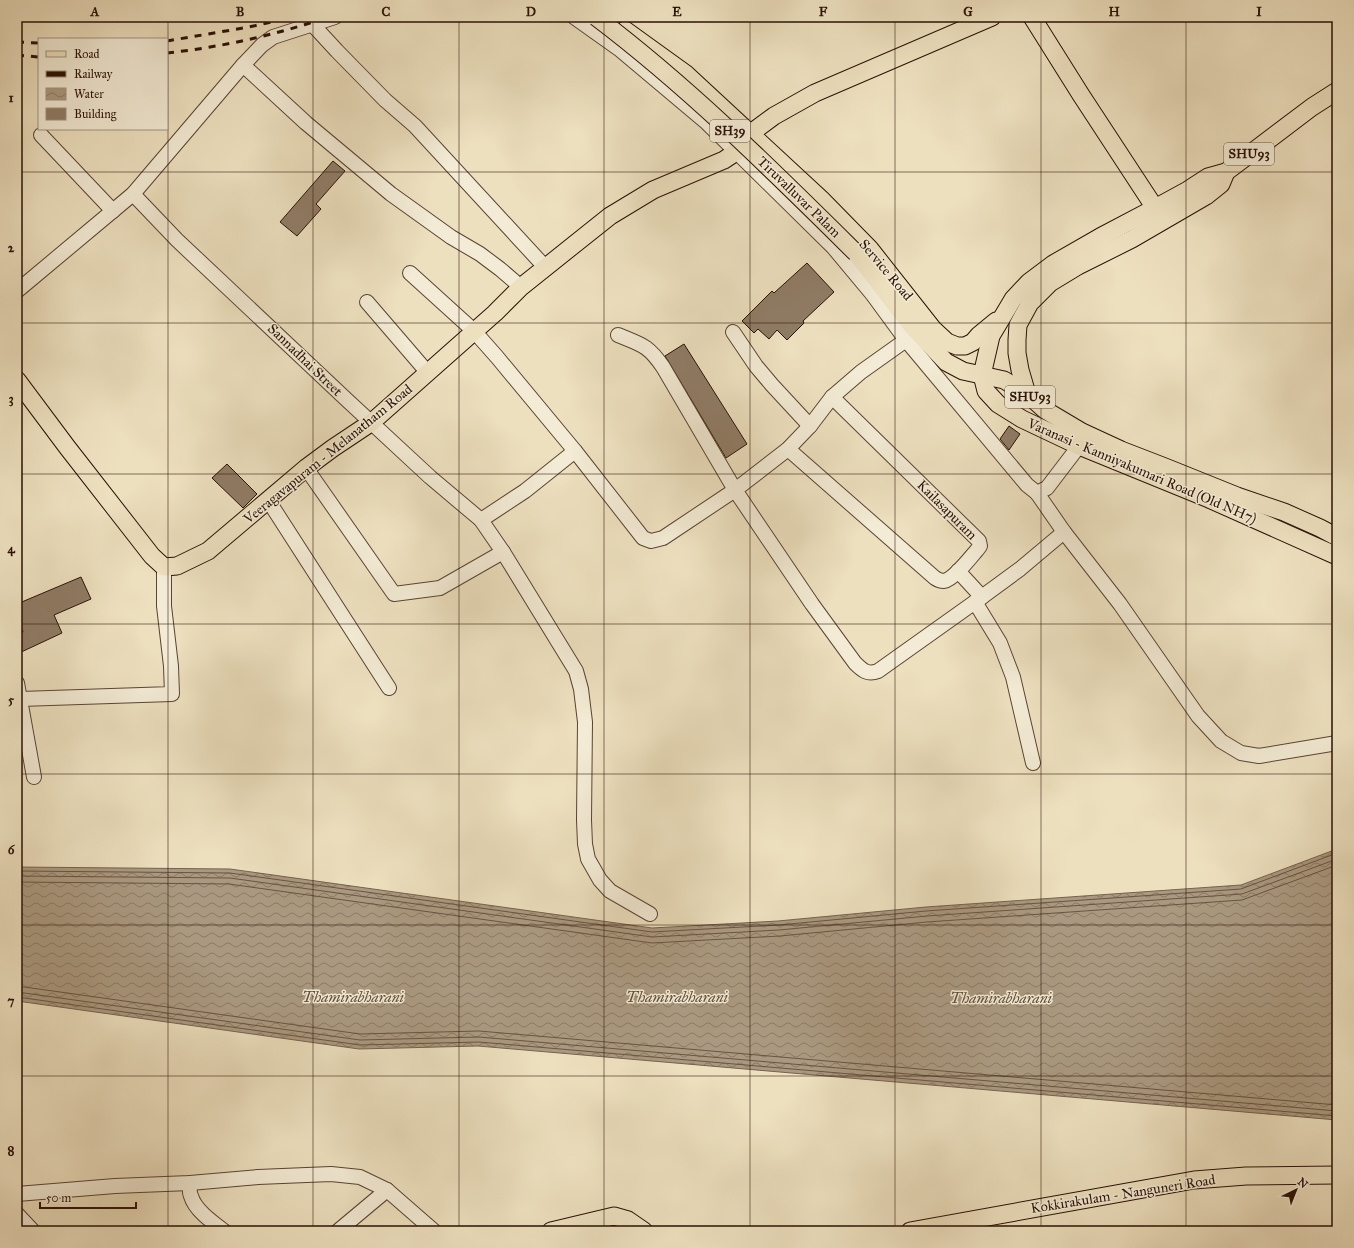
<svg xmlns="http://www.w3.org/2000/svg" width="1354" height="1248" viewBox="0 0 1354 1248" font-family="'IM FELL Great Primer',serif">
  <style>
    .water { fill: url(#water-waves); stroke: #76624f }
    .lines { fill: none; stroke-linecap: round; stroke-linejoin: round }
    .shore { stroke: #6a5442; stroke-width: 1 }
    .building { fill: #8f7c66; stroke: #291005 }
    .minor-casing { stroke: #5a4434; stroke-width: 16 }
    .major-casing { stroke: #291005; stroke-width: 19 }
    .minor { stroke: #f3ebd5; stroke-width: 14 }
    .major { stroke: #ede0bf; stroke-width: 17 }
    .rail { stroke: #291005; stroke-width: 3; stroke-dasharray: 7 7; stroke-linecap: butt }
    .major-bridge-casing { stroke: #291005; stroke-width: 19; stroke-linecap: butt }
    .major-bridge { stroke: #ede0bf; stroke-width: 17 }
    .grid { fill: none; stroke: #291005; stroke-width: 1; stroke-opacity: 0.55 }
    .labels { text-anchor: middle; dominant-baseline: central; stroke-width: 3; stroke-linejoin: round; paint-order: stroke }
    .shield { fill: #f3ebd5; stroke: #665243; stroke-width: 1 }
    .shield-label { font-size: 13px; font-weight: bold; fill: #291005 }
    .street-label { font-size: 14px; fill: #291005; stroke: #f3ebd5 }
    .water-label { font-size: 15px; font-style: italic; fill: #634e3c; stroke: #f3ebd5 }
    .neatline { fill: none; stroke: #291005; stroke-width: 1.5 }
    .grid-label { font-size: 13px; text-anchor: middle; font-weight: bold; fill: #291005 }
  </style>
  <defs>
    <pattern id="water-waves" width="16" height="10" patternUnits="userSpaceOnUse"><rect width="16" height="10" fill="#aa9980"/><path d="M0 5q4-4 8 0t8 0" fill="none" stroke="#8a7b67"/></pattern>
  </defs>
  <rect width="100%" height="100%" fill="#ede0bf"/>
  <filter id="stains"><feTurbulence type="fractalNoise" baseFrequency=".005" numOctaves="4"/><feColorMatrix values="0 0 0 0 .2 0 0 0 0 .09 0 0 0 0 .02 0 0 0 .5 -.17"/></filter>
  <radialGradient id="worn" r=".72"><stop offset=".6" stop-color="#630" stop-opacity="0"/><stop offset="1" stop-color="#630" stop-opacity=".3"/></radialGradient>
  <polygon class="water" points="1337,849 1337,1120 478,1046 359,1049 17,1001 17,867 230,869 652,928 778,921 926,907 1241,885"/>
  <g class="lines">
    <g class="shore">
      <polyline points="17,871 230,873 652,932 779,925 926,911 1241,889 1337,853"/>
      <polyline points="17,876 230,878 652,937 779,930 927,916 1242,894 1337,859"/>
      <polyline points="17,882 229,884 652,943 780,936 927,922 1242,900 1337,865"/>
      <polyline points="17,986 360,1034 479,1031 1337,1105"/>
      <polyline points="17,992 360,1040 479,1037 1337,1111"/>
      <polyline points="17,997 360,1045 479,1042 1337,1116"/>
    </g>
  </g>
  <g class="building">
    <polygon points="333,161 345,171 316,204 321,209 297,236 280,222"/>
    <polygon points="807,263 834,292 803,321 804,323 787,340 777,330 769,339 758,329 754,333 742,321 772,291 774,293"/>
    <polygon points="684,344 747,444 726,458 665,356"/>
    <polygon points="1009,426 1020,434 1009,450 1000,439"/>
    <polygon points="227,464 257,494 243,508 212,478"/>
    <polygon points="81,577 91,599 54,615 62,633 17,654 17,635 23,632 17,618 17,604"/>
  </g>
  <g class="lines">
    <g class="minor-casing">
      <g id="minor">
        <polyline points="574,17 619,49 707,123 833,247 873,295 906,340 1027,485 1037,493 1047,488 1079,446"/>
        <polyline points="313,25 337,51 385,100 415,126 545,267"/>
        <polyline points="243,65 306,123 391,194 451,237 480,254 500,269 521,287"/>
        <polyline points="41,135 113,211"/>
        <polyline points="133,194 177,240 348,401 430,477 481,520"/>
        <path d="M410 273 474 331 497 357 575 451 643 538 651 541 663 538 735 490 663 367C648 345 642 345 618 335"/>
        <polyline points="17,291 133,194 243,65 262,45 273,37 335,17"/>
        <polyline points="367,302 428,373"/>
        <polyline points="733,332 756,366 772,385 810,426"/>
        <path d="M906 340 861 372 832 397 810 426 788 449 735 490 812 604 855 663C863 671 868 675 878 671L975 602 1000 643 1013 677 1033 763"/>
        <path d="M788 449 935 578C938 580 941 581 944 581 954 579 970 558 977 550L980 546 979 541 832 397"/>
        <polyline points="575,451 525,491 481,520 503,552 576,671 581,689 585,722 584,820 585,844 588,859 600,880 610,891 650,914"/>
        <polyline points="306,468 394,594 440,588 503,552"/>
        <polyline points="1037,493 1064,532"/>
        <polyline points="268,500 389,688"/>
        <polyline points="958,571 982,597"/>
        <polyline points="975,602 1020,569 1064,532 1120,604 1198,716 1221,741 1241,753 1259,756 1337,743"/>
        <polyline points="17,683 34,777"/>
        <polyline points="20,699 172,694 171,666 164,606 164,567"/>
        <path d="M190 1183C190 1187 189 1192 191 1196 195 1210 212 1222 224 1231"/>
        <polyline points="17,1194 115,1186 190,1183 258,1177 331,1174 360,1177 387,1190 434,1231"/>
        <polyline points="17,1214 33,1231"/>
        <polyline points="338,1231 387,1190"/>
      </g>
    </g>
    <g class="major-casing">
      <g id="major">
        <polyline points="1032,17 1081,95 1155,208"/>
        <polyline points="625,30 686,74 821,199 870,249 933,329 947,342 957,346 965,346 973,342 979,335 996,321"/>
        <polyline points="1337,91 1312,107 1226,172 1208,177 1188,190 1155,208 1100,237 1053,264 1029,282 1013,299 991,336 982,375 986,391 998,404 1022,419 1079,446 1209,499 1337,556"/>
        <polyline points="1226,172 1221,184 1206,196 1132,239 1078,266 1050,283 1030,303 1018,325 1017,340 1017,353 1020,370 1027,394 1045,410 1082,432 1121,450 1165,467 1237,496 1284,512 1320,528 1337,537"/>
        <polyline points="856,253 912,326 946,362 963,371 1004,380 1027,394"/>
        <polyline points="17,380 67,447 152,556 164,567 177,566 208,551 306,468 333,448 372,422 495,313 521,287 610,216 653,190 724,160 736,152 751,133 774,116 815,93 992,17"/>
        <polyline points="551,1231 614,1216 628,1220 644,1231"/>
        <polyline points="910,1231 1194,1180 1246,1176 1337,1175"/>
      </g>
    </g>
    <use href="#minor" class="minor"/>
    <use href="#major" class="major"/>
    <g class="rail">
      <polyline points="167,41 249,27 295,17"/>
      <polyline points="17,42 39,43"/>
      <path d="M167 53C222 47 276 35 328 17"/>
      <polyline points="17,55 39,57"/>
    </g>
    <g class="major-bridge-casing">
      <path id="major-bridge" d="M596 17C690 88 773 171 856 253"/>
    </g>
    <use href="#major-bridge" class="major-bridge"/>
  </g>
  <path class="grid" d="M168 17V1231M313 17V1231M459 17V1231M604 17V1231M750 17V1231M895 17V1231M1041 17V1231M1186 17V1231M17 172H1337M17 323H1337M17 474H1337M17 624H1337M17 774H1337M17 925H1337M17 1076H1337"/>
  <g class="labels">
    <g class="shield">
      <rect x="710" y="120" width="40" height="22" rx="3"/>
      <rect x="1224" y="143" width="50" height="22" rx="3"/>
      <rect x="1005" y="386" width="50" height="22" rx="3"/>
    </g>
    <g class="shield-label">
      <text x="730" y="131">SH39</text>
      <text x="1249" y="154">SHU93</text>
      <text x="1030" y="397">SHU93</text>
    </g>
    <g class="street-label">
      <text transform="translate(799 197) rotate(44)">Tiruvalluvar Palam</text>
      <text transform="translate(886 270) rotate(50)">Service Road</text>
      <text transform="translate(305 360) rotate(44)">Sannadhai Street</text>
      <text transform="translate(328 454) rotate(-39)">Veeragavapuram - Melanatham Road</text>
      <text transform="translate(1142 471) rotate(23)">Varanasi - Kanniyakumari Road (Old NH7)</text>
      <text transform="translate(947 510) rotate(45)">Kailasapuram</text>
      <text transform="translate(1123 1194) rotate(-9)">Kokkirakulam - Nanguneri Road</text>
    </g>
    <g class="water-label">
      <text x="353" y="997">Thamirabharani</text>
      <text x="677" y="997">Thamirabharani</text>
      <text x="1001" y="998">Thamirabharani</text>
    </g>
  </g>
  <rect width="1354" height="1248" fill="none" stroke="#ede0bf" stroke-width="44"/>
  <rect x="38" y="38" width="130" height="92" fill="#f3ebd5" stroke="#a29382"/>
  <rect x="46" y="51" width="20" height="6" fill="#ede0bf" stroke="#a29382"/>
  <text x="74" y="58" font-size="12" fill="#291005">Road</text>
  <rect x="46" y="71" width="20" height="6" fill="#291005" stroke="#a29382"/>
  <text x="74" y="78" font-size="12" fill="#291005">Railway</text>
  <rect x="46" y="88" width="20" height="12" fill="url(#water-waves)" stroke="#a29382"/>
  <text x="74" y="98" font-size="12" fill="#291005">Water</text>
  <rect x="46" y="108" width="20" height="12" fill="#8f7c66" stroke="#a29382"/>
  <text x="74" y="118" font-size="12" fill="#291005">Building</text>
  <g transform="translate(1296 1190) rotate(43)" stroke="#f3ebd5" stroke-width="3" paint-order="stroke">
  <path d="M0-3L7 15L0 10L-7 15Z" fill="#291005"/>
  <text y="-6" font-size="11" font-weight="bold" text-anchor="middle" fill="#291005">N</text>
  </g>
  <path d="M40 1202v6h96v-6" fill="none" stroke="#291005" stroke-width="2"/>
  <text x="46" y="1202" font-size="12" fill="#291005" stroke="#f3ebd5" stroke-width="3" paint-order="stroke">50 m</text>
  <rect x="22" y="22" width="1310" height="1204" class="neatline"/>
  <g class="grid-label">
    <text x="95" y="16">A</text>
    <text x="240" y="16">B</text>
    <text x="386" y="16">C</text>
    <text x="531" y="16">D</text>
    <text x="677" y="16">E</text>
    <text x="823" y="16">F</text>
    <text x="968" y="16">G</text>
    <text x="1114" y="16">H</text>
    <text x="1259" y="16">I</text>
    <text x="11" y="102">1</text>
    <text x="11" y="252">2</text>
    <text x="11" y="403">3</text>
    <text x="11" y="553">4</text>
    <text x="11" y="704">5</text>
    <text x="11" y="854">6</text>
    <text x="11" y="1005">7</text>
    <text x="11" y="1155">8</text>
  </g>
  <rect width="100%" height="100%" filter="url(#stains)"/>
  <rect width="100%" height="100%" fill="url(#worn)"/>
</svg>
